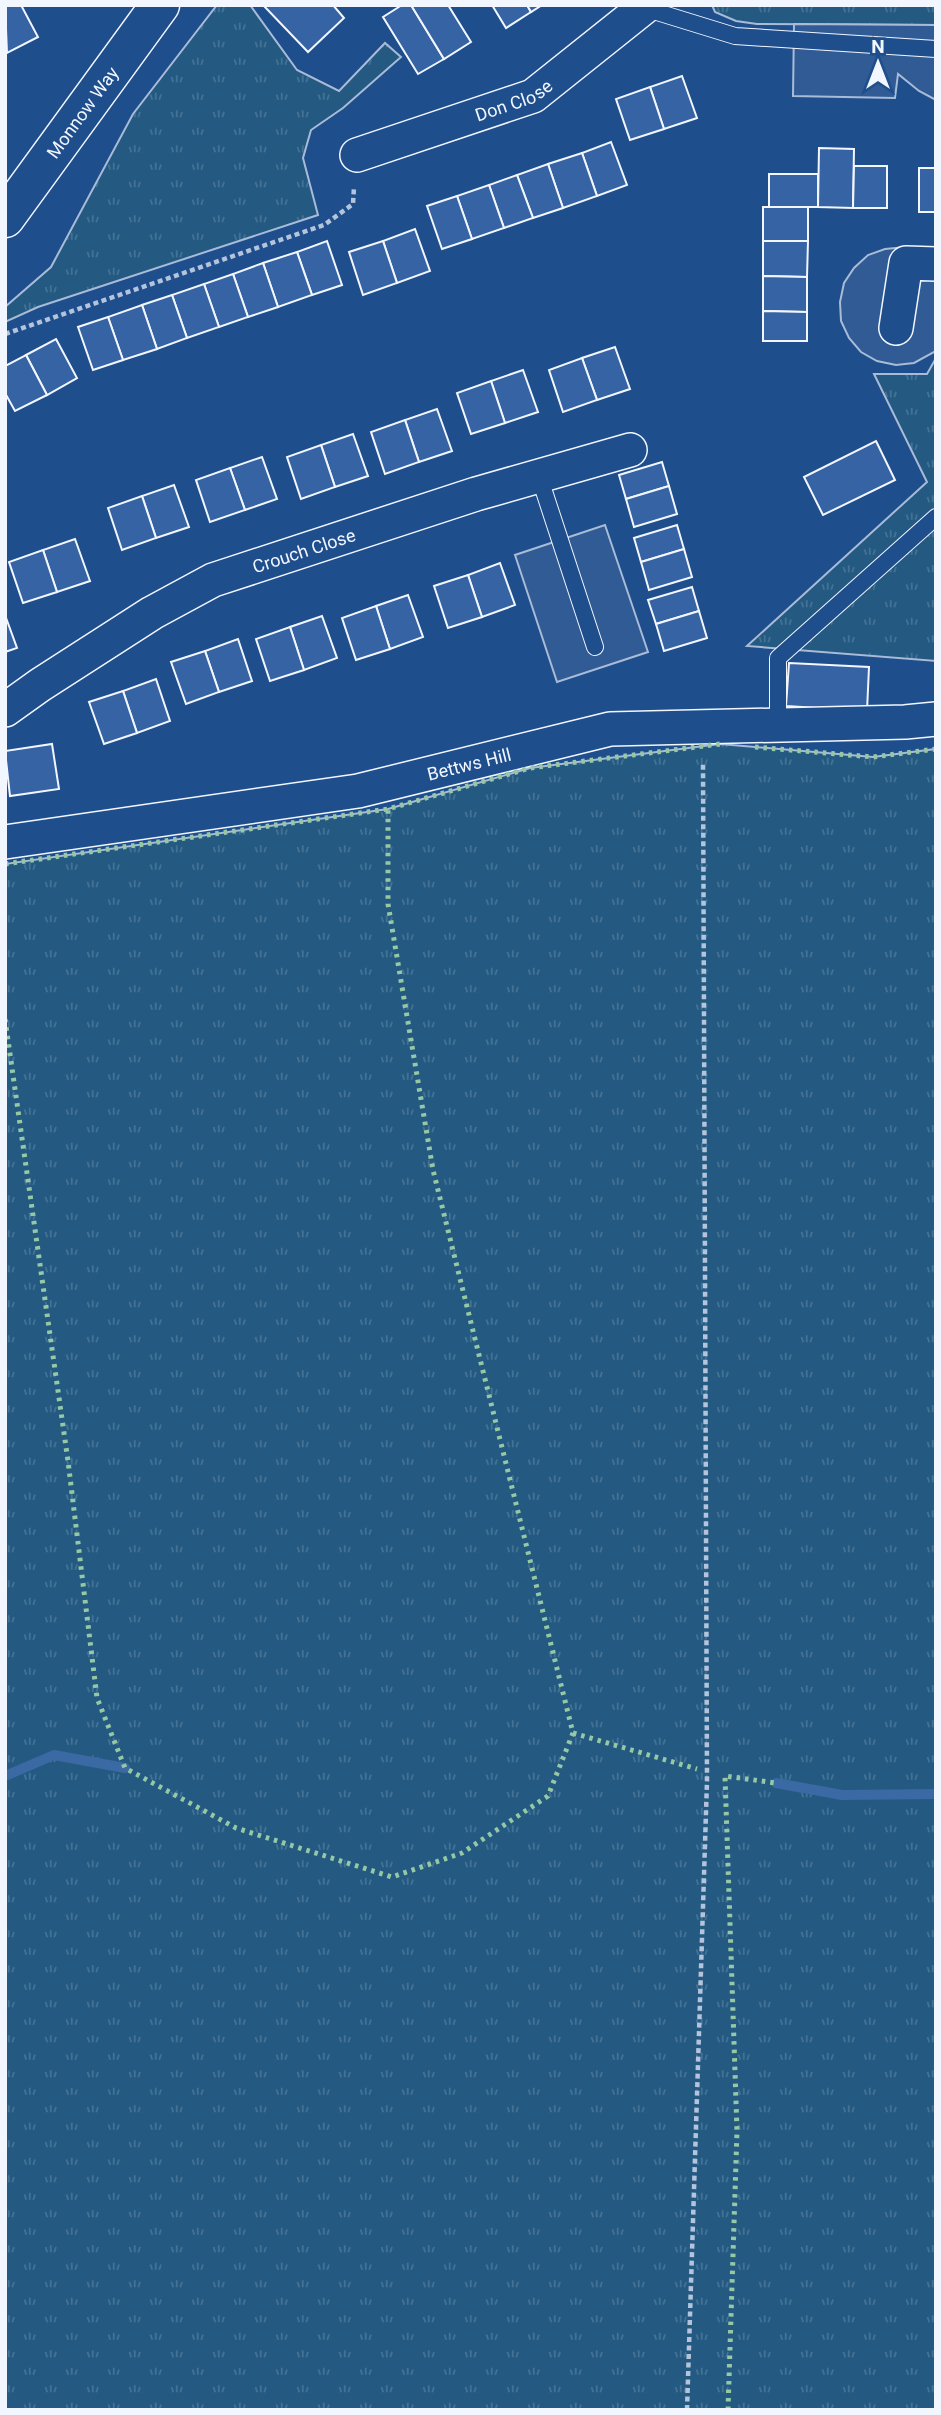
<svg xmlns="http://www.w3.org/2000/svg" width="941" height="2415" viewBox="0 0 941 2415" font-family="Roboto,sans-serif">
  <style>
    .grass { fill: url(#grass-tufts); stroke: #a8bbd7; stroke-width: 2 }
    .parking { fill: #305b95; stroke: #a8bbd7; stroke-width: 2 }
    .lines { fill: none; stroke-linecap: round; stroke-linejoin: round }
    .stream { stroke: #3b69a3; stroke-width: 10 }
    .building { fill: #3563a3; stroke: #f2f6ff; stroke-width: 2 }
    .lane-casing { stroke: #f2f6ff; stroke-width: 18 }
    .street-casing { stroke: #f2f6ff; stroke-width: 36 }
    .secondary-casing { stroke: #f2f6ff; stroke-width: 41 }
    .path { stroke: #b3c4dc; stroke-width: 4.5; stroke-dasharray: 5 3.5; stroke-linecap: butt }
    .lane { stroke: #1f4e8c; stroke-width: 16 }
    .street { stroke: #1f4e8c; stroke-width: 33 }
    .secondary { stroke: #1f4e8c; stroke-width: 38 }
    .hedge { stroke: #97c8a6; stroke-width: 5; stroke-dasharray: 3.5 5; stroke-linecap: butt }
    .labels { text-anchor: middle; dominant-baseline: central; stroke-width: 5; stroke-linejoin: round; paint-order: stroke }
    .street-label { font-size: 18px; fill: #f2f6ff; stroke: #1f4e8c }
  </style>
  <defs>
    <pattern id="grass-tufts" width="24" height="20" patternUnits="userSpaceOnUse" patternTransform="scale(1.75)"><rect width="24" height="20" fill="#245a82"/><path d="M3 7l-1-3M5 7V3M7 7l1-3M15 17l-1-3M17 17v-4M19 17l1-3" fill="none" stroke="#447295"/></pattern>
  </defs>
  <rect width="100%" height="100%" fill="#1f4e8c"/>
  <g class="grass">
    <polygon points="217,5 250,5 297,70 339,91 385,43 401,57 343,108 311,130 303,158 318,215 38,307 5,322 5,307 51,267 133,114"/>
    <polygon points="712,5 936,5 936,25 757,24 736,21 715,12"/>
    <polygon points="936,358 936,661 747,646 927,482 874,374 927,374"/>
    <polygon points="720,744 873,757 936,749 936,2410 5,2410 5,864 388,809 530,768"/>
  </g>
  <g class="parking">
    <polygon points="794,24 936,25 936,100 919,91 898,74 895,98 793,96"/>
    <polygon points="906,247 936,261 936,351 914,363 896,365 877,361 861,352 849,338 841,321 840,302 844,283 854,268 868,255 885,249"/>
    <polygon points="605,525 648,652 557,682 515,555"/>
  </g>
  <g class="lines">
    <g class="stream">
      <polyline points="5,1776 54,1755 125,1768"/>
      <polyline points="776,1783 842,1795 936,1794"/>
    </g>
  </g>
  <g class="building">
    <polygon points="5,5 21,5 38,37 7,53"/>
    <polygon points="263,5 333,5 344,18 308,52"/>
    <polygon points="402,5 411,5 444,59 418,74 383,17"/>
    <polygon points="411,5 448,5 471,42 444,59"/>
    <polygon points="492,5 527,5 531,12 506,28"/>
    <polygon points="527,5 542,5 531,12"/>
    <polygon points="682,76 697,118 664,129 650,87"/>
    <polygon points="650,87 664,129 630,140 616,99"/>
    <polygon points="611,142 627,185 597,196 582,153"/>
    <polygon points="819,148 854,149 853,208 818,207"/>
    <polygon points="582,153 597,196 563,208 548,164"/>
    <polygon points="548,164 563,208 533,218 517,175"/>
    <polygon points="854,166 887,166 887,208 853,208"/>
    <rect x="919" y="168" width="17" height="44"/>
    <rect x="769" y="174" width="49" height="33"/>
    <polygon points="517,175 533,218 504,228 489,185"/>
    <polygon points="489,185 504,228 472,239 457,196"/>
    <polygon points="457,196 472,239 442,249 427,206"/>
    <rect x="763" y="207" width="45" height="34"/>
    <polygon points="415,229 430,271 397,283 383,241"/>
    <polygon points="327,241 342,285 312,295 297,252"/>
    <polygon points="383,241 397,283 363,295 349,252"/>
    <polygon points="763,241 808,241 807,277 763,276"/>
    <polygon points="297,252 312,295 278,307 263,263"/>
    <polygon points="263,263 278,307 248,317 233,274"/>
    <polygon points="233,274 248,317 219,327 204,284"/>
    <polygon points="763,276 807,277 807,312 763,311"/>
    <polygon points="204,284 219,327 187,338 172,295"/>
    <polygon points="172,295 187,338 157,349 142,305"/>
    <polygon points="142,305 157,349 123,360 108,317"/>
    <polygon points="763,311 807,312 807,341 763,341"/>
    <polygon points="108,317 123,360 93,370 78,327"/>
    <polygon points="56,339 77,378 47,395 26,355"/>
    <polygon points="615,347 630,389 597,400 582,358"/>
    <polygon points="26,355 47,395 15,411 5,393 5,366"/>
    <polygon points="582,358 597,400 563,412 549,370"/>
    <polygon points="523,370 538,412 505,423 491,381"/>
    <polygon points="491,381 505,423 471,434 457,393"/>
    <polygon points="437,409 452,451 419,462 405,420"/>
    <polygon points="405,420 419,462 385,474 371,432"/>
    <polygon points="353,434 368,476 335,487 321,445"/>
    <polygon points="876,441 895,480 823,515 804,477"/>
    <polygon points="321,445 335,487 301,499 287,457"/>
    <polygon points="262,457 277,499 245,510 230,468"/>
    <polygon points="662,462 669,486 626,499 619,475"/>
    <polygon points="230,468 245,510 210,522 196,480"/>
    <polygon points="174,485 189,527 156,538 142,496"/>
    <polygon points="669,486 677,514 634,527 626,499"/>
    <polygon points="142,496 156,538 122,550 108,508"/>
    <polygon points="677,525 684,549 641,562 634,538"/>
    <polygon points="75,539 90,581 57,592 43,550"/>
    <polygon points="684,549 692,577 649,590 641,562"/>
    <polygon points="43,550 57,592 23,603 9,562"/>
    <polygon points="500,563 515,605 482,617 468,575"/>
    <polygon points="468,575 482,617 448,628 434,586"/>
    <polygon points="692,587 699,611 656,624 648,600"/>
    <polygon points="408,595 423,637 390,649 376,606"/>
    <polygon points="376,606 390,649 356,660 342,618"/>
    <polygon points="699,611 707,638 664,651 656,624"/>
    <polygon points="5,615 17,648 5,652"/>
    <polygon points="322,616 337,658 304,670 290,627"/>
    <polygon points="290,627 304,670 270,681 256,639"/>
    <polygon points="238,639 252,681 219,692 205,651"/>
    <polygon points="205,651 219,692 186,704 171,662"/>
    <polygon points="789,663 869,667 867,711 786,706"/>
    <polygon points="156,679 170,721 137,733 123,691"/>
    <polygon points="123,691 137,733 104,744 89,702"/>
    <polygon points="52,744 59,789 10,796 5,751"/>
  </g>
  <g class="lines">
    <g class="lane-casing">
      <g id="lane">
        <polyline points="644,8 735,36 936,49"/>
        <polyline points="539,476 595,647"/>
        <polyline points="778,725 778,658 936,517"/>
      </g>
    </g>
    <g class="street-casing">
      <g id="street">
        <path id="s1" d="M357 155 533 96 647 5"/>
        <polyline points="896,328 906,263 936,264"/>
        <path id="s2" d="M5 710 40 685 152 613 213 580 476 494 630 450"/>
        <path id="s3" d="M5 842 358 791 610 729 905 722 936 719"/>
      </g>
    </g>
    <g class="secondary-casing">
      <g id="secondary">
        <path id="s4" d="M5 218 160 5"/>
      </g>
    </g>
    <g class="path">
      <polyline points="5,334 324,225 353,204 354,187"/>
      <polyline points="687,2410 707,1781 703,762"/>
    </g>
    <use href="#lane" class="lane"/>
    <use href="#street" class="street"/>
    <use href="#secondary" class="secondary"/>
    <g class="hedge">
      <polyline points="755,747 873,757 936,749"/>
      <polyline points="5,864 388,809 530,768 720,744"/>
      <polyline points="5,1019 68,1461 97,1698 125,1768 236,1828 392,1877 462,1853 548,1796 573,1733 433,1170 388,904 388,809"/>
      <polyline points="573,1733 697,1769"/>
      <polyline points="728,2410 737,2131 725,1776 776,1783"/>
    </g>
  </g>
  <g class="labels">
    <g class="street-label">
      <text stroke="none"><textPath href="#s1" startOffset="166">Don Close</textPath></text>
      <text stroke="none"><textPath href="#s4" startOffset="131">Monnow Way</textPath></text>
      <text stroke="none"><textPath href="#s2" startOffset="341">Crouch Close</textPath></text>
      <text stroke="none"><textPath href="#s3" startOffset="471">Bettws Hill</textPath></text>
    </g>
  </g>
  <rect width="941" height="2415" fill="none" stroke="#f2f6ff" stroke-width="14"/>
  <g transform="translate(878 63)" stroke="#1f4e8c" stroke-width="5" paint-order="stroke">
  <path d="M0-5L12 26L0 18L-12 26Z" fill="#f2f6ff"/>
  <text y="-10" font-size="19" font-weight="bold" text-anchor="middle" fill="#f2f6ff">N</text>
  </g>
</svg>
